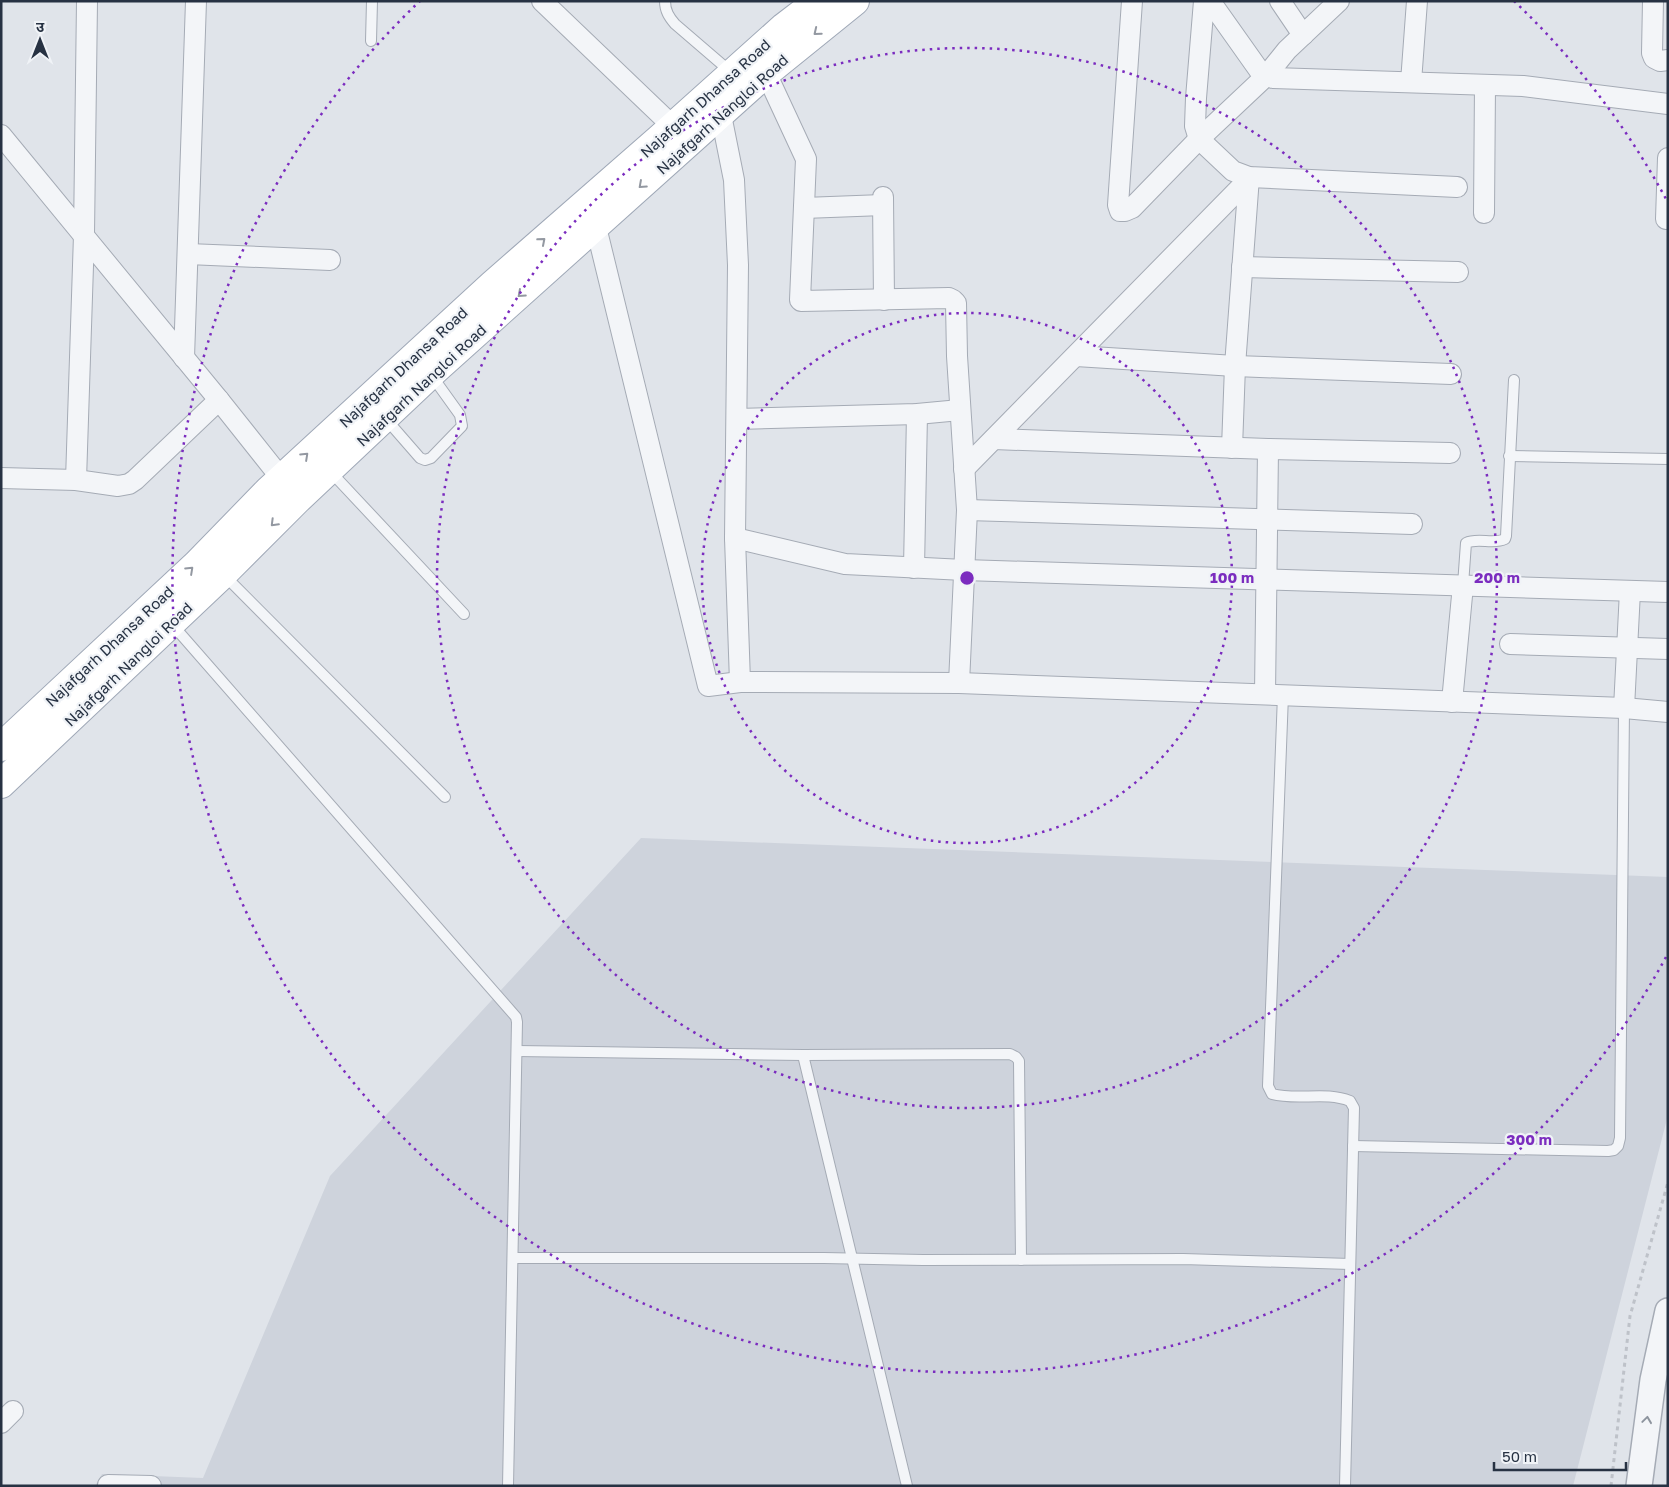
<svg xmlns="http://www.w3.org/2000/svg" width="1669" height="1487" viewBox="0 0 1669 1487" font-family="'Golos Text','Noto Sans Devanagari',sans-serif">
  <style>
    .built { fill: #ced3dc }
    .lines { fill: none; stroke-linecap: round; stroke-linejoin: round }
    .service-casing { stroke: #a5abb5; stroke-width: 12 }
    .minor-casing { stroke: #a5abb5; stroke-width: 22 }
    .tertiary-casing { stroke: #a5abb5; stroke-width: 28 }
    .primary-casing { stroke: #9fa8b7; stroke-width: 30 }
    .path { stroke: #bec2c9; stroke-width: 3; stroke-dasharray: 4 4; stroke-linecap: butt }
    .service { stroke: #f3f5f8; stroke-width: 10 }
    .minor { stroke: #f3f5f8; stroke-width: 20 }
    .tertiary { stroke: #f3f5f8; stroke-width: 25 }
    .primary { stroke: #fff; stroke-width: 28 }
    .oneway { stroke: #9398a1 }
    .oneway2 { stroke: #8d949e }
    .ring { fill: none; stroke: #7b2cbf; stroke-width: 2.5; stroke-dasharray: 2.5 5 }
    .labels { text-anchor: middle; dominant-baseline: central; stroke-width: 4.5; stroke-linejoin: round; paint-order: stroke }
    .street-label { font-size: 15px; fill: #273243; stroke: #f0f3f7 }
    .centre { fill: #7b2cbf; stroke: #f0f3f7; stroke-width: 2.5 }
    .ring-label { font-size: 15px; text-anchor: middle; font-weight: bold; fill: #7b2cbf; stroke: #f0f3f7; stroke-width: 4.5; stroke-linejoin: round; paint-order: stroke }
  </style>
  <rect width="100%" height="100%" fill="#e0e4ea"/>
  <polygon class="built" points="641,838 1668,877 1668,1115 1573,1486 95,1486 102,1474 203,1478 330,1176"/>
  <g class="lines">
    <g class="service-casing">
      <g id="service">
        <path d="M665 1C665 11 669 17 675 24L732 73"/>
        <polyline points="371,41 372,1"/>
        <polyline points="386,419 420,458 425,460 431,458 462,426 460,415 432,376"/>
        <polyline points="1509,456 1668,459"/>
        <polyline points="330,471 464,614"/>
        <polyline points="224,575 445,797"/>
        <path d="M1463 585 1466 543C1478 537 1493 545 1505 539L1506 536 1514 380"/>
        <polyline points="171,623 516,1017 517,1022 508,1486"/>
        <path d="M1283 695 1268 1086 1272 1094C1298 1101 1325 1091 1350 1101L1354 1108 1345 1486"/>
        <polyline points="517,1051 803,1055 1010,1054 1016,1057 1019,1061 1021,1260"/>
        <polyline points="803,1055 907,1486"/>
        <polyline points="1353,1146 1608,1151 1614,1150 1618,1146 1620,1138 1624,708"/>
        <polyline points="513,1258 824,1258 923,1260 1183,1259 1350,1264"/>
      </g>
    </g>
    <g class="minor-casing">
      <g id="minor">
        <polyline points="542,1 683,136"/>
        <polyline points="1132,1 1118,205 1120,211 1125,211 1132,208 1199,139 1266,76 1287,50 1339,1"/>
        <polyline points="1204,1 1196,98 1195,126 1199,139 1233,171 1249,177 1457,187"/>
        <polyline points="1210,1 1261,73 1273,78 1523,86 1668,104"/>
        <polyline points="1280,1 1303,35"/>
        <polyline points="1653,1 1652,53 1654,58 1660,61 1668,60"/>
        <polyline points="766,73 806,159 800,300 801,301 949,298 953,300 956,303 957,356 967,510 959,683"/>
        <polyline points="1411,82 1417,1"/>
        <polyline points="712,106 721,115 734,180 738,265 735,538 740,682 959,683 1624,708 1668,712"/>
        <polyline points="1,135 219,400 289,488"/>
        <polyline points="883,197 884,300"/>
        <polyline points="804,208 883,205"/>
        <polyline points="1484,213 1485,85"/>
        <polyline points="1666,219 1668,158"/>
        <polyline points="596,227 708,686 740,682"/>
        <polyline points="188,254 330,260"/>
        <polyline points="1242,267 1458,272"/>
        <polyline points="1076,356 1235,366 1451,374"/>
        <polyline points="184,358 196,1"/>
        <polyline points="737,419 917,414 960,410"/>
        <polyline points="994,439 1268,449 1450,453"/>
        <polyline points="1232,448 1235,366 1249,177"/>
        <polyline points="964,469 1242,186 1249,182"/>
        <polyline points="1,478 76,480 118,486 129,484 135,480 219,400"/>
        <polyline points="76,480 84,235 87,1"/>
        <polyline points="967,510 1412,524"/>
        <polyline points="735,538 845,564 964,570 1668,592"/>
        <polyline points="914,568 917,414"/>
        <polyline points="1510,644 1668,649"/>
        <polyline points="1265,694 1268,449"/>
        <polyline points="1452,702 1463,585"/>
        <polyline points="1624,708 1630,591"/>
        <polyline points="1,1423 13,1411"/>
        <polyline points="108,1485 151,1486"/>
      </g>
    </g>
    <g class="tertiary-casing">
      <polyline id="tertiary" points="1639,1486 1653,1380 1668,1311"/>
    </g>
    <g class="primary-casing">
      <g id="primary">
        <polyline points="1,747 197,564 269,490 492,285 659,139 784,27 818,1"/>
        <polyline points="1,784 223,574 298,499 436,369 766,73 855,1"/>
      </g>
    </g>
    <polyline class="path" points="1611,1486 1630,1316 1668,1182"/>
    <use href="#service" class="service"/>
    <use href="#minor" class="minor"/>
    <use href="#tertiary" class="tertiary"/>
    <use href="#primary" class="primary"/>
  </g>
  <defs><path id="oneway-chevron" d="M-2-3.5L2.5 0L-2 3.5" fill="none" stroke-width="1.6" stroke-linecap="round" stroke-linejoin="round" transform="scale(1.25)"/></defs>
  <g class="oneway">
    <use href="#oneway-chevron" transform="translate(817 32) rotate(141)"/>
    <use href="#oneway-chevron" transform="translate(642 185) rotate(138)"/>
    <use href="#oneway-chevron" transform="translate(542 241) rotate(-41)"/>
    <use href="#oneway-chevron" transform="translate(521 294) rotate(138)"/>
    <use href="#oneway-chevron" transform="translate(305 456) rotate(-43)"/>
    <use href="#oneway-chevron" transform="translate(274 523) rotate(135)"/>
    <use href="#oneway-chevron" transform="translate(190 570) rotate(-43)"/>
  </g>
  <use class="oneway2" href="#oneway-chevron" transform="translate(1647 1420) rotate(-82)"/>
  <g class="ring">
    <circle cx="967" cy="578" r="265"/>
    <circle cx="967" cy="578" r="530"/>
    <path d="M1666 957A795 795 0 1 1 420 1M1514 1A795 795 0 0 1 1666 199"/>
  </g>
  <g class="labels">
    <g class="street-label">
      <text transform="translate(705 98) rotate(-42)">Najafgarh Dhansa Road</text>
      <text transform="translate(722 114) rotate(-42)">Najafgarh Nangloi Road</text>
      <text transform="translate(403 367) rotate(-43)">Najafgarh Dhansa Road</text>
      <text transform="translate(421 385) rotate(-43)">Najafgarh Nangloi Road</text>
      <text transform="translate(109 646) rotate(-43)">Najafgarh Dhansa Road</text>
      <text transform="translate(128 664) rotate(-44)">Najafgarh Nangloi Road</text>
    </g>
  </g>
  <circle cx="967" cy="578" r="8" class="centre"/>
  <g class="ring-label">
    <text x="1232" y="583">100 m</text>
    <text x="1497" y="583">200 m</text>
    <text x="1529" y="1145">300 m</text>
  </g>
  <rect width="1669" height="1487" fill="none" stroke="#273243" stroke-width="5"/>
  <g transform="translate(40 40)" stroke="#f0f3f7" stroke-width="4" paint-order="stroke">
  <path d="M0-4L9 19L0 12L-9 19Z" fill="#273243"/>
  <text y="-8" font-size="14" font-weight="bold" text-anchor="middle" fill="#273243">उ</text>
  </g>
  <path d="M1494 1462v8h132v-8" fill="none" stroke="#273243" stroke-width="2.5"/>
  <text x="1502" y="1462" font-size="15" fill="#273243" stroke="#f0f3f7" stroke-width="4" paint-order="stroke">50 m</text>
</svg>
